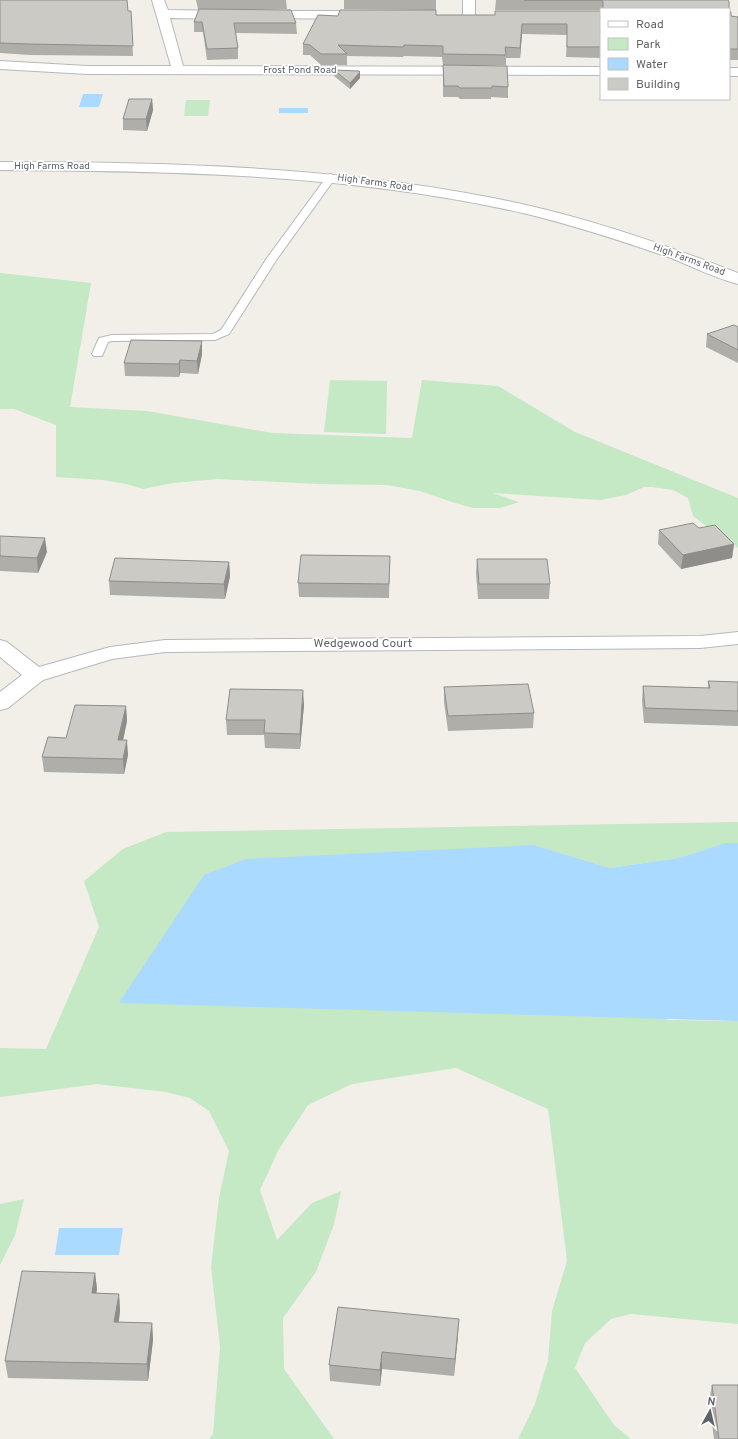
<svg xmlns="http://www.w3.org/2000/svg" width="738" height="1439" viewBox="0 0 738 1439" font-family="Overpass,sans-serif">
  <style>
    .green { fill: #c5e8c5 }
    .water { fill: #aadaff }
    .lines { fill: none; stroke-linecap: round; stroke-linejoin: round }
    .service-casing { stroke: #b5b8bc; stroke-width: 2 }
    .minor-casing { stroke: #b5b8bc; stroke-width: 2 }
    .service { fill: #fff; fill-rule: evenodd }
    .minor { fill: #fff; fill-rule: evenodd }
    .wall { fill: #afaea9 }
    .shaded-wall { fill: #8f8d8a }
    .building { fill: #cccac5; stroke: #8f8d8a }
    .labels { text-anchor: middle; dominant-baseline: central; stroke-width: 3.5; stroke-linejoin: round; paint-order: stroke }
    .far-street-label { font-size: 10px; fill: #5f6368; stroke: #fff }
    .street-label { font-size: 12px; fill: #5f6368; stroke: #fff }
  </style>
  <rect width="100%" height="100%" fill="#f1efe8"/>
  <g class="green">
    <polygon points="186,100 210,100 208,116 184,116"/>
    <polygon points="0,273 91,283 70,407 147,411 272,433 412,438 422,380 498,386 575,432 738,498 738,548 720,534 706,526 693,516 688,498 673,490 652,487 644,487 626,495 600,500 493,493 519,502 500,508 473,508 452,502 420,491 387,485 318,484 218,479 173,483 143,489 126,484 103,480 56,477 56,425 14,409 0,409"/>
    <polygon points="330,380 387,381 386,434 324,432"/>
    <polygon points="738,822 738,843 725,843 679,858 610,868 534,845 668,1020 738,1021 738,1324 631,1314 611,1319 585,1343 575,1368 614,1425 631,1439 518,1439 535,1404 548,1360 552,1311 567,1261 548,1109 456,1068 352,1084 308,1105 279,1149 260,1190 277,1240 312,1203 341,1191 334,1224 316,1272 283,1318 284,1369 334,1439 209,1439 213,1434 220,1347 211,1267 219,1198 229,1151 209,1111 190,1098 166,1092 97,1084 0,1097 0,1048 46,1049 99,927 84,881 123,849 166,832"/>
    <polygon points="24,1199 15,1235 0,1265 0,1204"/>
  </g>
  <g class="water">
    <polygon points="83,94 103,94 99,107 79,107"/>
    <rect x="279" y="108" width="29" height="5"/>
    <polygon points="725,843 738,843 738,1021 119,1003 204,875 246,859 534,845 610,868 679,858"/>
    <polygon points="59,1228 123,1228 119,1255 55,1255"/>
  </g>
  <g class="lines">
    <g class="service-casing">
      <polygon id="service" points="331,174 336,177 277,259 229,334 215,340 112,341 108,342 102,356 94,356 92,354 99,338 112,335 213,334 221,330 267,258 328,175"/>
    </g>
    <g class="minor-casing">
      <g id="minor">
        <polygon points="152,0 164,0 168,10 226,11 230,12 232,15 230,18 226,19 170,18 183,66 601,67 601,75 87,74 0,69 0,61 87,66 171,66"/>
        <polygon points="463,0 475,0 475,16 473,19 465,19 463,16"/>
        <polygon points="262,11 368,11 372,12 374,15 372,18 368,19 258,18 256,15 258,12"/>
        <rect x="729" y="68" width="9" height="8"/>
        <path d="M0 162C165 162 331 166 493 198 577 214 658 242 738 273V284C715 278 693 267 671 258 622 241 573 225 523 213 352 174 174 171 0 170Z"/>
        <polygon points="738,632 738,644 700,648 165,652 112,659 43,680 8,708 0,710 0,692 22,675 0,657 0,640 7,642 39,667 110,647 165,640 700,636"/>
      </g>
    </g>
    <use href="#service" class="service"/>
    <use href="#minor" class="minor"/>
  </g>
  <g class="wall">
    <polygon points="0,0 131,11 133,56 30,55 0,53"/>
    <polygon points="196,0 286,0 287,9 198,9"/>
    <polygon points="344,0 436,0 436,10 344,9"/>
    <polygon points="496,0 728,0 729,9 601,9 601,10 495,10"/>
    <polygon points="601,11 601,58 566,57 567,35 522,34 520,58 506,58 506,65 443,65 442,57 404,56 403,57 347,56 347,65 321,65 310,55 303,55 303,44 338,16 436,15 495,15"/>
    <polygon points="729,11 731,16 738,17 738,60 729,60"/>
    <polygon points="194,22 296,23 297,34 235,33 238,48 238,59 207,60 203,32 194,32"/>
    <polygon points="443,65 508,87 508,98 491,97 491,99 460,99 458,97 443,97"/>
    <polygon points="334,70 360,72 360,78 350,89 334,76"/>
    <polygon points="152,99 153,110 147,131 123,130 123,119"/>
    <polygon points="738,327 738,363 706,347 707,334"/>
    <polygon points="202,354 198,374 180,373 179,377 125,376 124,363"/>
    <polygon points="699,528 734,544 732,558 681,569 658,544 659,530"/>
    <polygon points="0,536 47,552 38,573 0,571"/>
    <polygon points="390,556 389,598 299,597 298,583"/>
    <polygon points="477,559 550,584 549,599 478,599 476,573"/>
    <polygon points="229,562 230,576 225,599 110,595 109,581"/>
    <polygon points="708,681 738,682 738,726 644,723 642,701 643,686 708,688"/>
    <polygon points="444,687 534,713 533,728 448,731 444,702"/>
    <polygon points="304,705 300,749 265,748 264,735 227,735 226,720"/>
    <polygon points="126,706 127,721 123,740 128,755 124,774 44,772 42,757 66,738"/>
    <polygon points="95,1273 97,1289 96,1293 119,1294 120,1311 119,1322 152,1323 153,1340 148,1381 8,1378 5,1361"/>
    <polygon points="338,1307 458,1335 454,1376 382,1369 380,1386 330,1381 329,1365"/>
    <polygon points="712,1385 738,1439 714,1439 709,1401"/>
  </g>
  <g class="shaded-wall">
    <polygon points="522,24 522,34 520,58 520,48"/>
    <polygon points="360,72 360,78 350,89 350,83"/>
    <polygon points="152,99 153,110 147,131 146,119"/>
    <polygon points="202,341 202,354 198,374 197,361"/>
    <polygon points="180,360 180,373 179,377 179,364"/>
    <polygon points="45,538 47,552 38,573 37,558"/>
    <polygon points="734,544 732,558 681,569 683,555"/>
    <polygon points="229,562 230,576 225,599 224,584"/>
    <polygon points="303,690 304,705 300,749 300,734"/>
    <polygon points="126,706 127,721 120,755 118,740"/>
    <polygon points="127,740 128,755 124,774 123,759"/>
    <polygon points="95,1273 97,1289 93,1310 92,1293"/>
    <polygon points="119,1294 120,1311 116,1339 114,1322"/>
    <polygon points="459,1319 458,1335 454,1376 455,1359"/>
    <polygon points="152,1323 153,1340 148,1381 147,1364"/>
    <polygon points="382,1352 382,1369 380,1386 380,1370"/>
  </g>
  <g class="building">
    <polygon points="0,0 127,0 128,11 131,11 133,46 29,44 0,43"/>
    <polygon points="524,0 728,0 729,2 729,9 603,9 603,2 602,0"/>
    <polygon points="199,9 291,10 296,23 234,23 238,48 207,49 202,22 194,22"/>
    <polygon points="340,10 436,10 436,15 495,15 495,11 601,11 601,47 567,47 567,24 522,24 520,48 505,47 506,55 443,54 443,46 404,45 403,47 338,45 347,54 321,54 310,45 303,44 318,15 338,16"/>
    <polygon points="729,11 731,12 731,16 738,17 738,49 729,49"/>
    <polygon points="443,65 507,66 508,87 492,86 492,88 460,88 458,86 444,86"/>
    <polygon points="334,70 359,71 360,72 350,83"/>
    <polygon points="129,99 152,99 146,119 123,119"/>
    <polygon points="734,325 738,327 738,350 707,334"/>
    <polygon points="131,340 202,341 197,361 180,360 179,364 124,363"/>
    <polygon points="693,523 699,528 715,525 734,544 683,555 659,530"/>
    <polygon points="0,536 45,538 37,558 0,556"/>
    <polygon points="301,555 390,556 389,584 298,583"/>
    <polygon points="115,558 229,562 224,584 109,581"/>
    <polygon points="477,559 547,559 550,584 479,584"/>
    <polygon points="708,681 738,682 738,711 645,708 643,686 710,688"/>
    <polygon points="528,684 534,713 448,716 444,687"/>
    <polygon points="230,689 303,690 300,734 264,733 265,720 226,720"/>
    <polygon points="75,705 126,706 118,740 127,740 123,759 42,757 48,737 66,738"/>
    <polygon points="22,1271 95,1273 92,1293 119,1294 114,1322 152,1323 147,1364 5,1361"/>
    <polygon points="338,1307 459,1319 455,1359 382,1352 380,1370 329,1365"/>
    <polygon points="712,1385 738,1385 738,1439 719,1439"/>
  </g>
  <g class="labels">
    <g class="far-street-label">
      <text x="300" y="70">Frost Pond Road</text>
      <text x="52" y="166">High Farms Road</text>
      <text transform="translate(375 183) rotate(8)">High Farms Road</text>
      <text transform="translate(689 260) rotate(20)">High Farms Road</text>
    </g>
    <g class="street-label">
      <text x="363" y="644">Wedgewood Court</text>
    </g>
  </g>
  <rect x="600" y="8" width="130" height="92" fill="#ffffff" stroke="#bfc1c3"/>
  <rect x="608" y="21" width="20" height="6" fill="#ffffff" stroke="#bfc1c3"/>
  <text x="636" y="28" font-size="12" fill="#5f6368">Road</text>
  <rect x="608" y="38" width="20" height="12" fill="#c5e8c5" stroke="#bfc1c3"/>
  <text x="636" y="48" font-size="12" fill="#5f6368">Park</text>
  <rect x="608" y="58" width="20" height="12" fill="#aadaff" stroke="#bfc1c3"/>
  <text x="636" y="68" font-size="12" fill="#5f6368">Water</text>
  <rect x="608" y="78" width="20" height="12" fill="#cccac5" stroke="#bfc1c3"/>
  <text x="636" y="88" font-size="12" fill="#5f6368">Building</text>
  <g transform="translate(710 1411) rotate(8)" stroke="#ffffff" stroke-width="3" paint-order="stroke">
  <path d="M0-3L7 15L0 10L-7 15Z" fill="#5f6368"/>
  <text y="-6" font-size="11" font-weight="bold" text-anchor="middle" fill="#5f6368">N</text>
  </g>
</svg>
